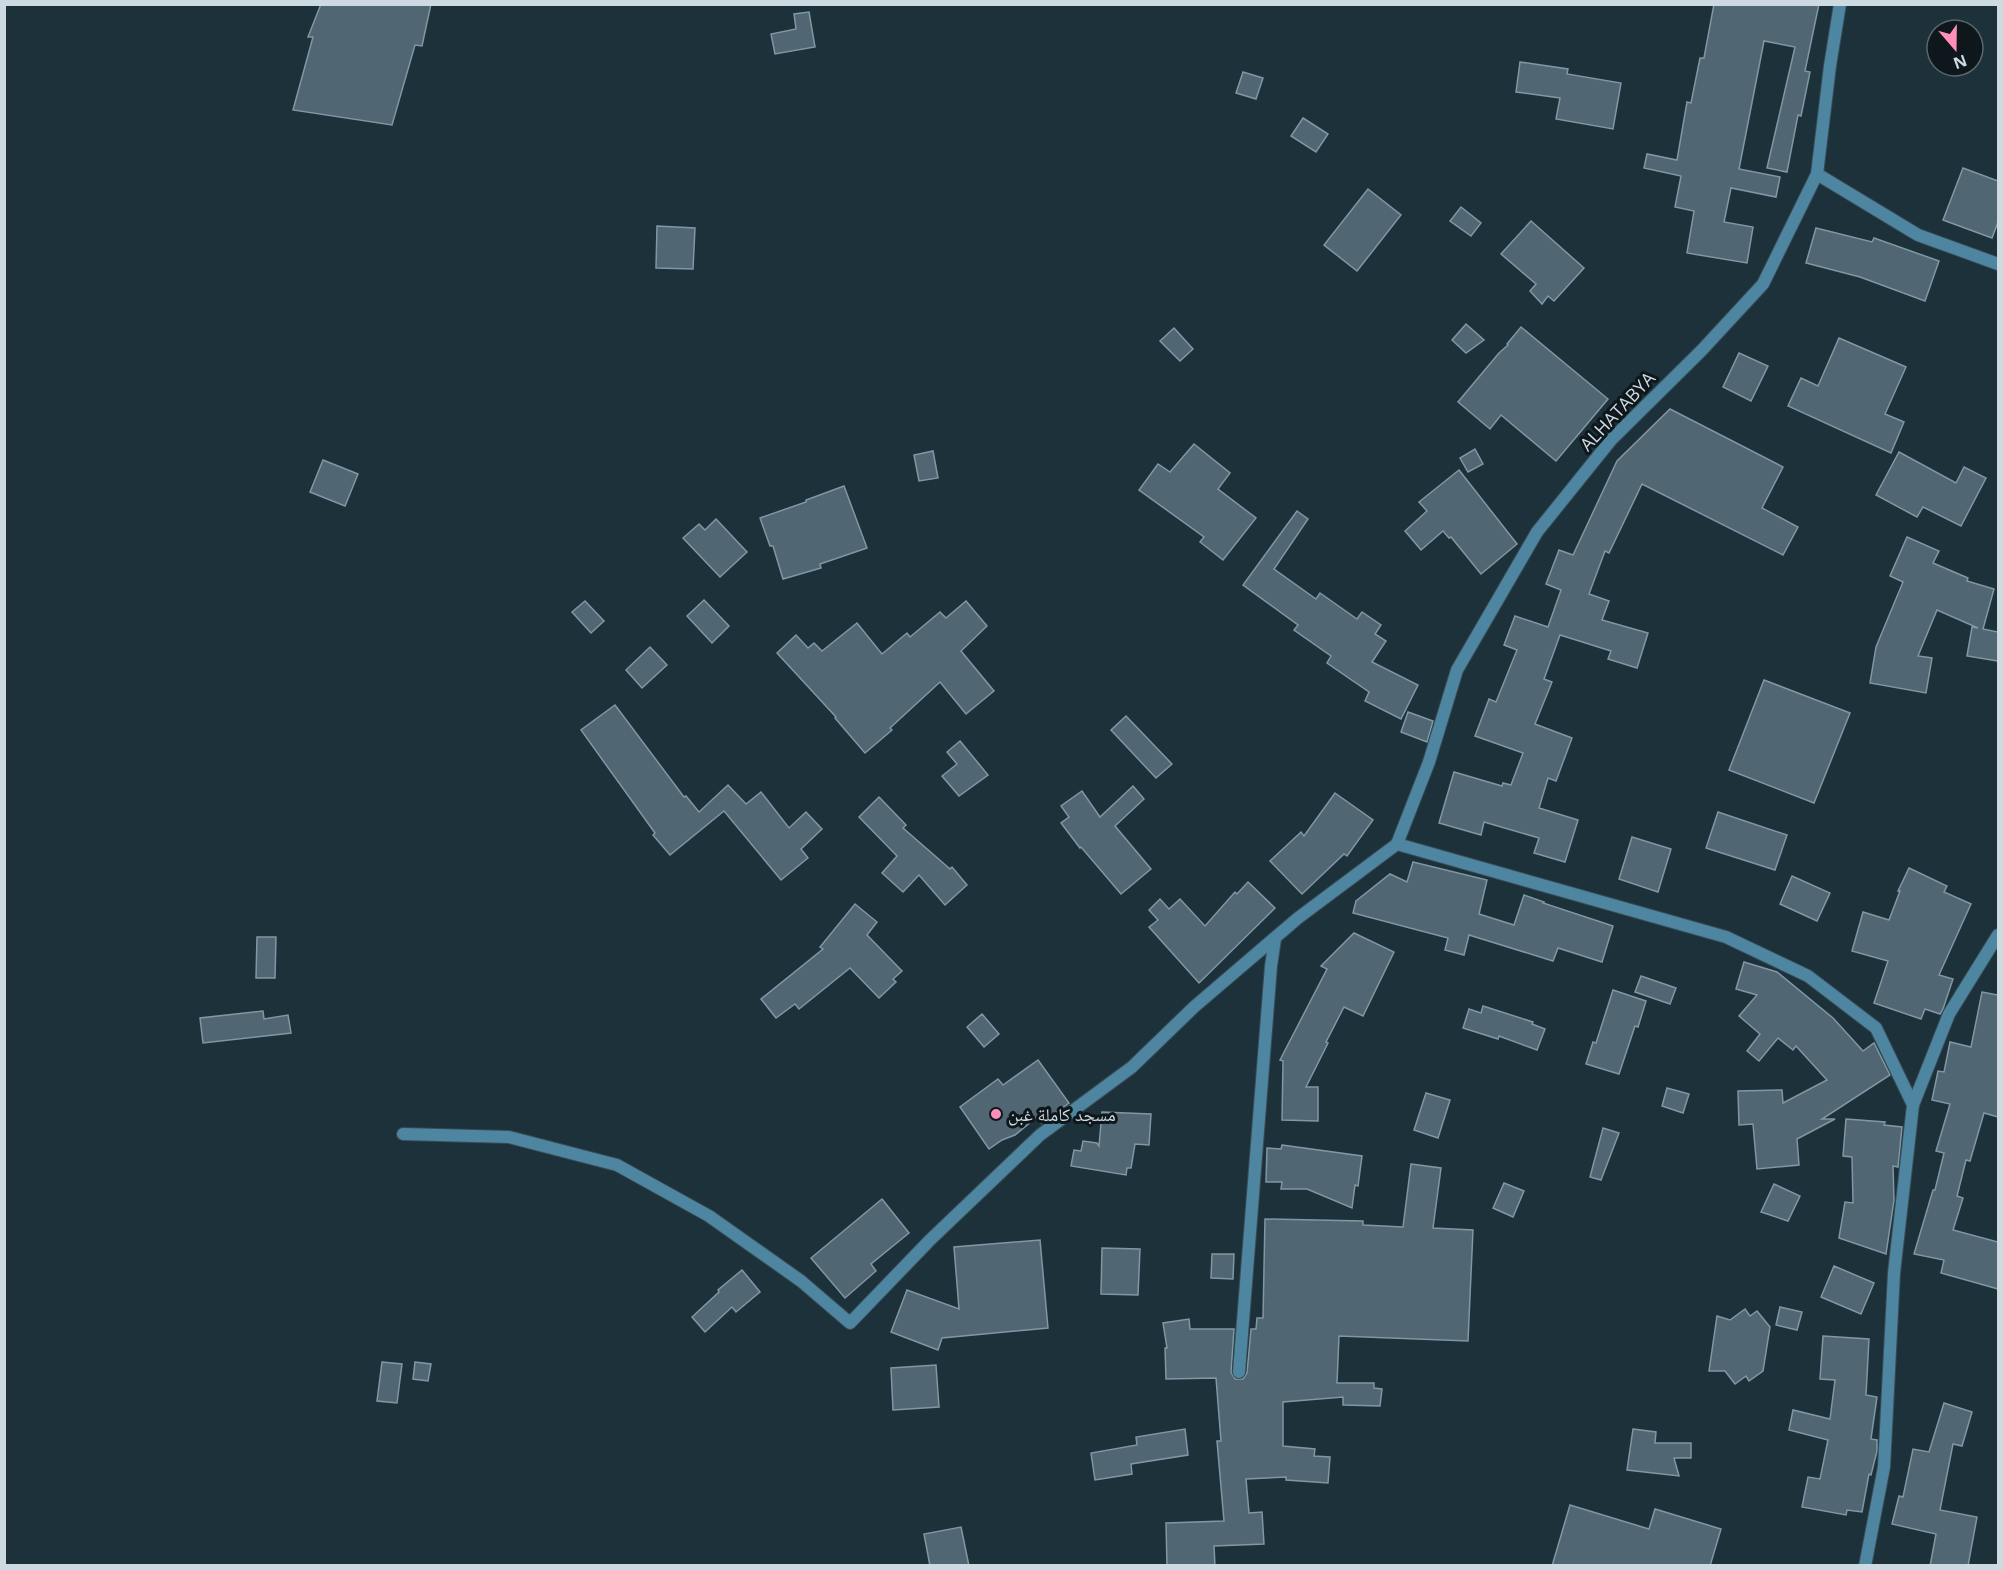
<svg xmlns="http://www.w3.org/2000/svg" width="2003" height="1570" viewBox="0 0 2003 1570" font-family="'Open Sans','Noto Naskh Arabic',sans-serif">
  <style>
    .building { fill: #506672; stroke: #8097a4; stroke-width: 1.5 }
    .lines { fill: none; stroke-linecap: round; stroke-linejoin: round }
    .street-casing { stroke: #394c56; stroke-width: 14 }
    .street { stroke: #4e85a1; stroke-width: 12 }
    .poi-dot { fill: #ff8eba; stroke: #0e171c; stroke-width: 2 }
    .labels { text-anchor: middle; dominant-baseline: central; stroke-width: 6; stroke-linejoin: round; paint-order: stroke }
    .street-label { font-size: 18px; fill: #cedae1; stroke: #0e171c }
    .poi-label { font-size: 18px; fill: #cedae1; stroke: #0e171c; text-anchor: start }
  </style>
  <rect width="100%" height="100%" fill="#1d313b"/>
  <g class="building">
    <polygon points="321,4 431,4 422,46 415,45 392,125 293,110 313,37 308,37"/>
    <polygon points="1714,4 1819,4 1805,71 1810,72 1801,116 1798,115 1787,172 1767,168 1795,47 1764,41 1739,169 1780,177 1776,197 1731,188 1724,222 1753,227 1747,263 1687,253 1694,211 1675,207 1681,176 1644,168 1647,154 1677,160 1687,102 1691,103 1700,58 1704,58"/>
    <polygon points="809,12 815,47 775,54 771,34 796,29 794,14"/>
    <polygon points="1520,62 1568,69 1567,74 1621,83 1613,129 1556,119 1560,98 1516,92"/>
    <polygon points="1243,72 1263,78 1256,99 1236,93"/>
    <polygon points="1303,118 1328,134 1316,152 1291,136"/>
    <polygon points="1963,168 1998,181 1998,222 1992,238 1943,220"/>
    <polygon points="1368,189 1401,215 1357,271 1324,245"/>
    <polygon points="1461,207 1481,223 1471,236 1450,221"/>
    <polygon points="1531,221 1584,268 1554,301 1548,296 1542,304 1530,291 1536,284 1501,254"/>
    <polygon points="657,226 695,228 693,269 656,268"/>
    <polygon points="1816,228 1872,242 1874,238 1939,261 1925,301 1860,277 1806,263"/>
    <polygon points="1466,324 1484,340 1466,353 1452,340"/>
    <polygon points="1521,327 1608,399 1556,461 1501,415 1490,429 1458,402 1499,353 1508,345 1507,344"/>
    <polygon points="1174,328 1193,349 1180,361 1160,341"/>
    <polygon points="1839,338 1906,367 1885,414 1904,422 1891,453 1788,406 1801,378 1818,386"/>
    <polygon points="1739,353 1768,366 1751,401 1723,387"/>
    <polygon points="1670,409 1783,467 1762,508 1798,527 1783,555 1642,484 1609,553 1605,551 1589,594 1609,601 1602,620 1648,633 1637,668 1608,659 1611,651 1560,635 1544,679 1552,682 1535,724 1572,738 1556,781 1548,778 1539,808 1578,820 1565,862 1534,853 1539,838 1484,822 1481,835 1439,823 1454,772 1502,786 1503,783 1511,785 1523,753 1475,736 1489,699 1496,702 1517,650 1504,645 1515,616 1548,627 1561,590 1546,584 1559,550 1573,555 1617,461"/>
    <polygon points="1194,444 1230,473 1218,489 1256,518 1223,560 1200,542 1204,537 1139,490 1158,464 1170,472"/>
    <polygon points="1475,449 1483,464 1468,472 1460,458"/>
    <polygon points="933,451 938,478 919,481 914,455"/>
    <polygon points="1899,452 1956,483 1964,467 1986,478 1961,526 1923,507 1917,517 1876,495"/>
    <polygon points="323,460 358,474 345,506 310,492"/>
    <polygon points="1459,470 1517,544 1481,574 1451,537 1449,538 1443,531 1421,550 1405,531 1427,511 1419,502"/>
    <polygon points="844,486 867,548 820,564 821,568 783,579 773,546 770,546 760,518 806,502 806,500"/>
    <polygon points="1297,511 1308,519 1274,569 1316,599 1320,593 1357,619 1362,612 1381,625 1375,634 1386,641 1372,662 1418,685 1401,719 1365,701 1369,692 1327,663 1331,656 1294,630 1298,625 1243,585"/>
    <polygon points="716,519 747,552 720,577 683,538 699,524 705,530"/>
    <polygon points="1907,537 1939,551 1933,563 1968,578 1967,581 1994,589 1983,629 1998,632 1998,661 1967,656 1972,627 1978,628 1937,610 1918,656 1932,658 1926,693 1870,683 1876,647 1903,582 1890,576"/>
    <polygon points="704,600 729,626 712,643 687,616"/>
    <polygon points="585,601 604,621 591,633 572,612"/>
    <polygon points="966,601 987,626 961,651 994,691 966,714 940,682 890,728 892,730 865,753 835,718 836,717 777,653 796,635 808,648 814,643 822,651 857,623 882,654 907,633 910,637 940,612 946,618"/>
    <polygon points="650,647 667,665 642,688 626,670"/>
    <polygon points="1764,680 1850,713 1814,803 1729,770"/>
    <polygon points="615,705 684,797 686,796 699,812 728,785 746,804 761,792 789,828 806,812 822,829 801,849 808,858 781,880 724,811 670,855 653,835 655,833 581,730"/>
    <polygon points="1408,712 1433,721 1427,742 1401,732"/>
    <polygon points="1126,716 1172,764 1156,778 1111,730"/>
    <polygon points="960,741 988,775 959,796 942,776 957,764 947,752"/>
    <polygon points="1133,786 1144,799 1115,826 1151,869 1121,894 1081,847 1080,848 1061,823 1069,817 1061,806 1082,791 1100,817"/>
    <polygon points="1335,793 1373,820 1347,856 1344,854 1302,894 1270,861 1301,832 1304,836"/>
    <polygon points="879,797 906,825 903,828 950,869 952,867 967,885 945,905 919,875 903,892 882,873 897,856 859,817"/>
    <polygon points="1718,812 1787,835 1775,870 1706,848"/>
    <polygon points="1632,837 1671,849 1658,892 1619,879"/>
    <polygon points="1413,862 1487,880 1479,914 1514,925 1524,895 1544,902 1543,903 1613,926 1602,962 1558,948 1553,961 1469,935 1464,955 1445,950 1448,938 1353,913 1356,901 1390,874 1407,882"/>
    <polygon points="1909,868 1947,886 1944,892 1971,904 1939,975 1953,979 1943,1009 1940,1014 1925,1009 1921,1019 1874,1003 1888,961 1852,951 1863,912 1889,920 1900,891 1898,891"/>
    <polygon points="1792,876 1830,893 1817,921 1780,904"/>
    <polygon points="1248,882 1275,908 1199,983 1149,927 1158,920 1149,910 1160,899 1169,909 1180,899 1205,926 1235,892 1237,894"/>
    <polygon points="855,904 877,922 867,935 902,971 893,979 896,982 879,998 850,968 799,1009 795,1004 776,1018 761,999 823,949 820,947"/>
    <polygon points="1354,933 1394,952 1363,1016 1344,1007 1326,1042 1328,1043 1306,1087 1318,1087 1318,1121 1282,1120 1283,1061 1280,1060 1327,969 1321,966"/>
    <polygon points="257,937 276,937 275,978 256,978"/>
    <polygon points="1744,962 1777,972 1833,1018 1863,1051 1874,1043 1890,1075 1822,1119 1835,1119 1797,1139 1799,1165 1757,1169 1753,1124 1739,1125 1738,1091 1782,1090 1783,1103 1827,1080 1796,1046 1793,1050 1778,1038 1759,1061 1747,1051 1760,1034 1739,1016 1757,995 1736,989"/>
    <polygon points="1641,976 1676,988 1670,1004 1635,992"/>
    <polygon points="1613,990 1646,1001 1638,1027 1635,1026 1619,1074 1586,1064 1593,1042 1596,1043"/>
    <polygon points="1982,992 1998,995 1998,1117 1984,1113 1970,1161 1966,1160 1957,1196 1963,1198 1953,1230 1998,1242 1998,1289 1941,1273 1944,1260 1914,1254 1933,1190 1935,1190 1944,1153 1936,1151 1950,1104 1932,1100 1938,1071 1944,1072 1950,1042 1971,1047"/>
    <polygon points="1483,1006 1533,1022 1532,1024 1545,1029 1537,1050 1499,1036 1498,1039 1463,1028 1469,1009 1481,1013"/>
    <polygon points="263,1011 264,1019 288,1015 291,1033 203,1043 200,1018"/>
    <polygon points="982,1014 999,1034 984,1047 967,1027"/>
    <polygon points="1038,1060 1069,1103 1041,1123 1037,1117 1015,1135 1002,1140 989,1149 960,1107 998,1079 1003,1085"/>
    <polygon points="1667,1088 1689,1094 1683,1113 1662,1106"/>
    <polygon points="1426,1093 1450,1100 1438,1138 1414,1130"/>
    <polygon points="1102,1112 1151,1114 1149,1145 1135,1144 1131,1168 1127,1168 1126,1175 1071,1166 1074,1150 1081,1151 1083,1141 1097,1143 1099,1146"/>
    <polygon points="1846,1119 1885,1122 1884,1125 1902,1127 1898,1167 1893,1166 1894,1200 1886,1254 1839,1238 1845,1202 1853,1203 1852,1157 1843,1156"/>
    <polygon points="1603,1128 1619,1133 1601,1180 1590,1177"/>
    <polygon points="1282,1145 1362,1156 1358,1186 1355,1185 1352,1208 1307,1189 1281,1189 1282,1182 1266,1182 1267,1148 1281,1149"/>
    <polygon points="1411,1164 1441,1168 1433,1228 1473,1230 1468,1341 1339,1336 1337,1383 1374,1383 1374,1388 1382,1389 1380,1406 1343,1405 1343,1397 1283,1402 1283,1446 1315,1449 1314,1456 1330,1457 1328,1483 1286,1480 1286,1477 1246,1479 1249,1513 1262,1512 1264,1544 1214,1546 1215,1566 1167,1566 1166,1523 1224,1521 1217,1441 1221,1441 1216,1378 1166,1379 1165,1348 1167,1348 1163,1323 1189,1319 1190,1329 1234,1329 1231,1372 1235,1379 1243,1379 1247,1373 1251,1329 1256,1329 1257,1318 1263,1318 1265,1219 1363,1221 1363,1225 1403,1227"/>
    <polygon points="1504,1183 1524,1191 1513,1217 1493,1208"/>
    <polygon points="1774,1184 1800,1196 1788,1221 1761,1212"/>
    <polygon points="882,1199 909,1233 871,1264 876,1271 845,1298 811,1258"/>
    <polygon points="1040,1240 1048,1328 942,1338 938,1350 891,1332 907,1290 959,1309 954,1247"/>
    <polygon points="1102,1248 1140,1249 1138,1295 1101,1294"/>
    <polygon points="1212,1254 1234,1254 1233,1279 1211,1278"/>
    <polygon points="1834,1266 1874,1283 1861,1314 1821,1297"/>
    <polygon points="742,1270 760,1292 736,1312 732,1307 705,1332 692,1317 719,1292 718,1290"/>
    <polygon points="1780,1307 1802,1312 1797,1330 1776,1325"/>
    <polygon points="1745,1309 1750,1316 1757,1311 1770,1327 1763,1371 1749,1381 1746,1376 1735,1384 1725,1371 1709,1371 1717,1316 1730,1320"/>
    <polygon points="1823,1336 1869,1339 1866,1395 1877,1397 1871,1439 1877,1440 1877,1451 1871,1475 1869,1474 1862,1512 1847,1510 1846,1515 1802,1507 1808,1477 1820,1479 1828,1440 1789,1430 1793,1410 1830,1419 1835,1380 1820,1379"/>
    <polygon points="382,1362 402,1364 397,1403 377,1401"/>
    <polygon points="415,1362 431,1364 428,1381 413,1379"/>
    <polygon points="936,1365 939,1407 893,1410 891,1368"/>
    <polygon points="1944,1403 1972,1412 1962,1446 1953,1444 1940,1510 1977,1517 1968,1566 1930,1566 1936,1534 1892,1524 1899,1496 1903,1497 1913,1449 1929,1452"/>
    <polygon points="1185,1429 1188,1455 1131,1464 1132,1474 1095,1480 1091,1453 1137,1445 1136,1437"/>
    <polygon points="1633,1429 1656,1432 1655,1443 1691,1443 1691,1458 1674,1458 1679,1476 1627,1470"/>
    <polygon points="1570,1505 1649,1529 1655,1509 1721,1529 1710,1566 1552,1566"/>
    <polygon points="961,1527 969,1566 930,1566 924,1534"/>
  </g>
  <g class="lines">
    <g class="street-casing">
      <g id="street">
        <polyline points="1817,174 1918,235 1998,264"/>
        <polyline points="1397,844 1726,937 1808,976 1876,1028 1913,1105 1894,1273 1884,1467 1865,1566"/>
        <polyline points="1397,844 1429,762 1457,670 1537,532 1611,440 1702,350 1763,284 1817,174 1830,66 1840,4"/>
        <polyline points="1913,1105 1949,1014 1998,935"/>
        <polyline points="403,1134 509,1137 617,1165 709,1216 801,1281 850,1323 930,1240 1040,1135 1132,1067 1194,1007 1298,918 1397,844"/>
        <polyline points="1239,1372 1271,966 1275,939"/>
      </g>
    </g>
    <use href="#street" class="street"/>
  </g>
  <circle class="poi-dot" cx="996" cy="1114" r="6"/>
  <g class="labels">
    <g class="street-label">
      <text transform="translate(1617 411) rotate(-47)">ALHATABYA</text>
    </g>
    <g class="poi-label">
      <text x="1008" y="1114">مسجد كاملة غبن</text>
    </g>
  </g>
  <rect width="2003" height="1570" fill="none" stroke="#cedae1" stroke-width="12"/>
  <g transform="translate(1955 48) rotate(160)"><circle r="28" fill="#0e171c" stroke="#5b656b" stroke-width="1.5"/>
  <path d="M0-4.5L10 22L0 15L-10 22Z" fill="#ff8eba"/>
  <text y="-9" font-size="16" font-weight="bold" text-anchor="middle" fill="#cedae1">N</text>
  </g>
</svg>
